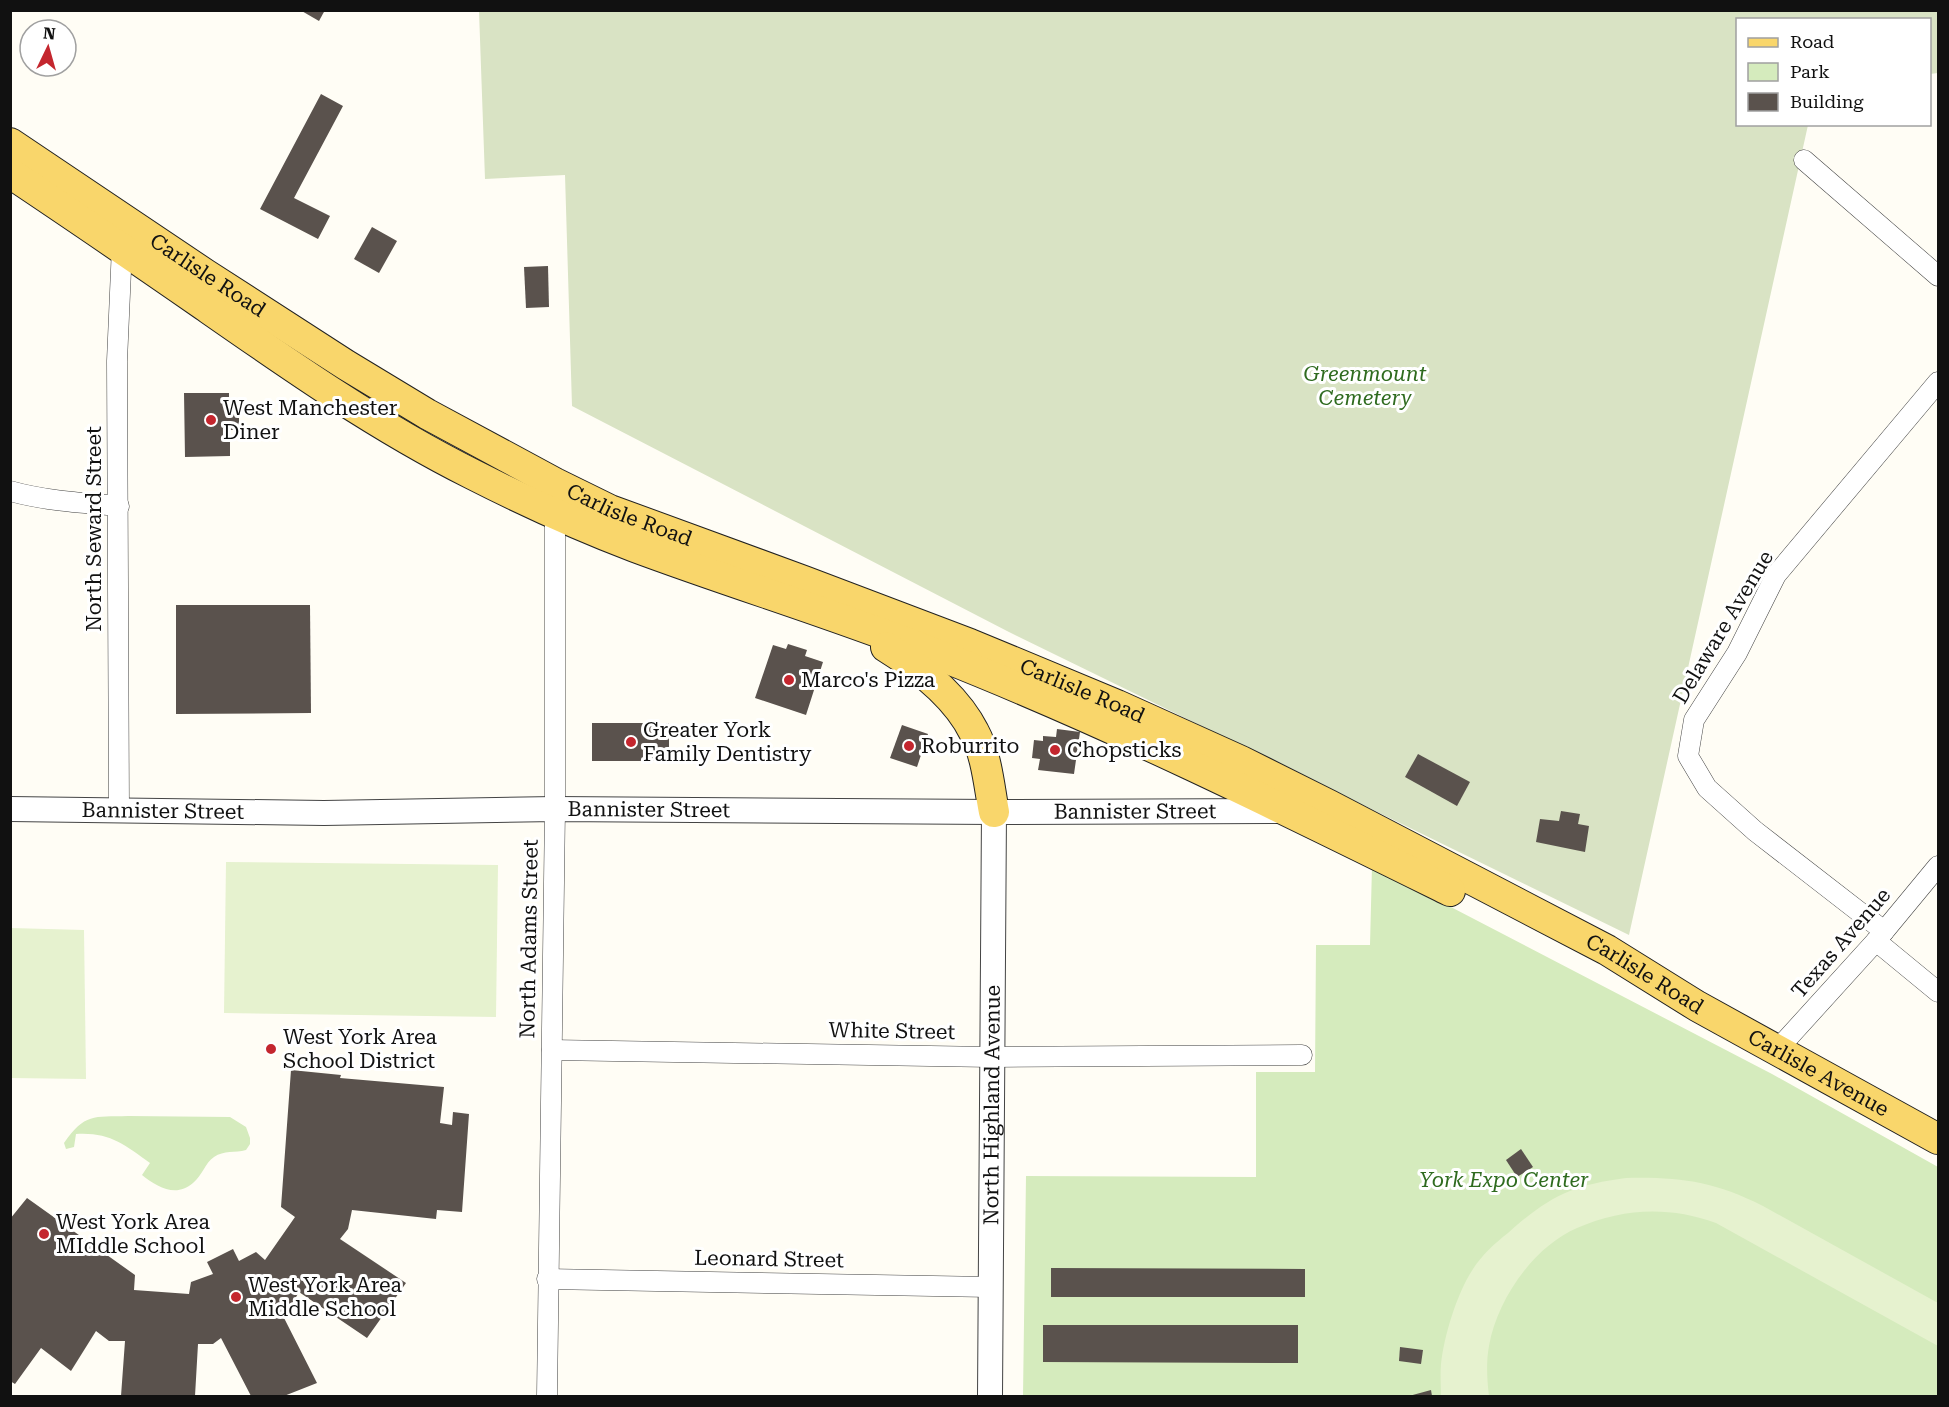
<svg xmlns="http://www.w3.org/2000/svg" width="1949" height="1407" viewBox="0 0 1949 1407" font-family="'Roboto Serif',serif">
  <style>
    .green { fill: #d5ebbd }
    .cemetery { fill: #d9e3c4 }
    .pitch { fill: #e6f2cf }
    .building { fill: #5a524d }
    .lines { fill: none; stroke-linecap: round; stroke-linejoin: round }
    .minor-casing { stroke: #444; stroke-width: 21 }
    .tertiary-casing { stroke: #444; stroke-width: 26 }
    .primary-casing { stroke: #222; stroke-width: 32 }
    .minor { stroke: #fff; stroke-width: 20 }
    .tertiary { stroke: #fff; stroke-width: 24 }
    .primary { stroke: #f9d66b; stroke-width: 30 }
    .poi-dot { fill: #c4262e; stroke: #fff; stroke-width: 2 }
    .labels { text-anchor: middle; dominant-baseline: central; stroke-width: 6; stroke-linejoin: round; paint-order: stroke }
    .street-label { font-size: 21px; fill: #111; stroke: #fff }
    .park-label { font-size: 21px; font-style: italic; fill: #2f6b1f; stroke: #fff }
    .poi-label { font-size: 21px; fill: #111; stroke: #fff; text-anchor: start }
  </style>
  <rect width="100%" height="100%" fill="#fffdf5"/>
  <g class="green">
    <polygon points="1372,866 1772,1074 1938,1167 1938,1396 1023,1396 1026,1176 1256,1177 1256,1072 1315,1072 1316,945 1370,945"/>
    <path d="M128 1116 230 1117 246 1127 250 1138V1144L246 1150C235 1153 224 1150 214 1157 205 1163 202 1176 193 1183 176 1198 157 1187 142 1175L150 1163C124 1144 109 1132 76 1134L74 1147 66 1149 64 1143C85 1113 93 1117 128 1116Z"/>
  </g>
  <polygon class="cemetery" points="479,11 1938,11 1938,73 1930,74 1930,20 1738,20 1738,124 1808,125 1629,935 1007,631 572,406 565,175 485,179"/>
  <g class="pitch">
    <polygon points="226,862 498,865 496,1017 224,1013"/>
    <polygon points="11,928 84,930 86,1079 11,1078"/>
    <path d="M1626 1178C1680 1177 1713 1181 1763 1206L1938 1303V1346L1716 1223C1669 1206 1623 1208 1577 1228 1533 1247 1497 1300 1489 1346 1486 1362 1487 1380 1489 1396H1441C1441 1386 1440 1375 1441 1364 1444 1336 1457 1293 1473 1269 1482 1255 1495 1243 1508 1233 1548 1197 1572 1185 1626 1178Z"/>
  </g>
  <g class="building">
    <polygon points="300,10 325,10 319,21"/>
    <polygon points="321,94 343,106 294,198 330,216 318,239 260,209"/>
    <polygon points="372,227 397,241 379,273 354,259"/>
    <polygon points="548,266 549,307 526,308 524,267"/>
    <polygon points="184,393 229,393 229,410 239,410 239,430 230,430 230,456 185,457"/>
    <polygon points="176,605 310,605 311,713 176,714"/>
    <polygon points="788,644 807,650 805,656 823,662 806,715 755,698 773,645 786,649"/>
    <rect x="592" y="723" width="77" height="38"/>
    <polygon points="902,725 928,734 917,767 890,758"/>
    <polygon points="1057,729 1080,732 1074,774 1038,770 1040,759 1032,758 1034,740 1043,741 1043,736 1056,737"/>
    <polygon points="1418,754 1470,782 1457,806 1405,777"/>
    <polygon points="1561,811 1580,814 1578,824 1589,826 1585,852 1536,842 1540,819 1559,821"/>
    <polygon points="291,1070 341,1075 340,1078 444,1087 440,1123 452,1125 453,1112 469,1114 462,1212 437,1210 436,1219 352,1210 348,1229 340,1239 406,1283 367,1338 299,1292 292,1304 281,1312 317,1383 284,1396 251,1396 221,1338 213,1344 198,1344 195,1396 121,1396 125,1341 109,1341 96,1331 71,1371 41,1348 15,1384 10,1381 10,1219 27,1198 135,1275 134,1290 189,1294 191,1282 213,1274 207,1262 233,1249 239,1261 256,1252 265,1260 295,1217 281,1207"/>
    <polygon points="1521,1149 1533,1167 1517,1177 1506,1160"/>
    <polygon points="1051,1268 1305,1269 1305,1297 1051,1297"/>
    <polygon points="1043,1325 1298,1325 1298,1363 1043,1362"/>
    <polygon points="1400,1347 1423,1350 1421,1364 1399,1361"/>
    <polygon points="1431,1390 1432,1396 1409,1396"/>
  </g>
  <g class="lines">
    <g class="minor-casing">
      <g id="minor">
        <polyline points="1804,160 1938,276"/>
        <path d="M10 491C46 501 82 503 119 506"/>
        <polyline points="119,811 117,361 122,247"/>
        <polyline points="1884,931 1755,831 1707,788 1688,756 1694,720 1737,653 1776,575 1938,382"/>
        <polyline points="1876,941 1938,992"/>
        <polyline points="552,1050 991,1057 1302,1055"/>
        <polyline points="1777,1050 1876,941 1938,866"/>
        <polyline points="547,1279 990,1287"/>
        <polyline points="547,1396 555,809 555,504"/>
      </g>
    </g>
    <g class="tertiary-casing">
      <g id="tertiary">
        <path id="s1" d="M10 809 324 813 555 809 994 812 1283 811"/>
        <path id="s2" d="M990 1396 994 812"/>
      </g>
    </g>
    <g class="primary-casing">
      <g id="primary">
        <path id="s3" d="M10 143 205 274 346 365 427 414 555 483 610 510 804 581 970 644 1117 705 1241 761 1329 805 1607 950 1697 1006 1938 1139"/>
        <path d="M10 173C76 217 140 261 205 306 291 366 378 427 472 474 525 501 580 526 635 547 737 585 841 616 941 656 1115 725 1282 808 1450 891"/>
        <path d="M886 647C920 668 956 696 974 732 987 756 989 786 994 812"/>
      </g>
    </g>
    <use href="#minor" class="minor"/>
    <use href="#tertiary" class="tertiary"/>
    <use href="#primary" class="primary"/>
  </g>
  <g class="poi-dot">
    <circle cx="211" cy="420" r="6"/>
    <circle cx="789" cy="680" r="6"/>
    <circle cx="631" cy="742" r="6"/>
    <circle cx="909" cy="746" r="6"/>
    <circle cx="1055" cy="750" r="6"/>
    <circle cx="271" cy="1049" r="6"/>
    <circle cx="44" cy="1234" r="6"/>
    <circle cx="236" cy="1297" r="6"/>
  </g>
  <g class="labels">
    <g class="street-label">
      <text stroke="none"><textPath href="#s3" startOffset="238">Carlisle Road</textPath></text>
      <text stroke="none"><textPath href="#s3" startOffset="724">Carlisle Road</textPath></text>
      <text transform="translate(94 529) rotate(-90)">North Seward Street</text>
      <text transform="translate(1723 627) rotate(-59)">Delaware Avenue</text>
      <text stroke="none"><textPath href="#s3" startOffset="1210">Carlisle Road</textPath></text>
      <text stroke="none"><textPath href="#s1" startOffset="639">Bannister Street</textPath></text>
      <text stroke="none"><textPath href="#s1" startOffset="153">Bannister Street</textPath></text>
      <text stroke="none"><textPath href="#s1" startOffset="1125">Bannister Street</textPath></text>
      <text transform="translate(529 939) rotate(-89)">North Adams Street</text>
      <text transform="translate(1841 943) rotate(-49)">Texas Avenue</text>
      <text stroke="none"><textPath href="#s3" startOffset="1840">Carlisle Road</textPath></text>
      <text transform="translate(892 1031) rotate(1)">White Street</text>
      <text stroke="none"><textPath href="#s3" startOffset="2040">Carlisle Avenue</textPath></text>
      <text stroke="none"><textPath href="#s2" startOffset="291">North Highland Avenue</textPath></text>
      <text transform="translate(769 1259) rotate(1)">Leonard Street</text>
    </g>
    <g class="park-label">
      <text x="1365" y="374">Greenmount<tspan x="1365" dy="24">Cemetery</tspan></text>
      <text x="1504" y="1180">York Expo Center</text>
    </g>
    <g class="poi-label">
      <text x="223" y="408">West Manchester<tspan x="223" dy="24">Diner</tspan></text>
      <text x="801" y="680">Marco's Pizza</text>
      <text x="643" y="730">Greater York<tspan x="643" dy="24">Family Dentistry</tspan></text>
      <text x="921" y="746">Roburrito</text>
      <text x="1067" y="750">Chopsticks</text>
      <text x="283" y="1037">West York Area<tspan x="283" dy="24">School District</tspan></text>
      <text x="56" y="1222">West York Area<tspan x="56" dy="24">MIddle School</tspan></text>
      <text x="248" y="1285">West York Area<tspan x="248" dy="24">Middle School</tspan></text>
    </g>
  </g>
  <rect width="1949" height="1407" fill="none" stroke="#111111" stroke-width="24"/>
  <rect x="1736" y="18" width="195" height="108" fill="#ffffff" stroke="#a0a0a0" stroke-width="1.5"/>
  <rect x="1748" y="38" width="30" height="9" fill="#f9d66b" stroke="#a0a0a0" stroke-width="1.5"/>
  <text x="1790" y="48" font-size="18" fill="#111111">Road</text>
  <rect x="1748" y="63" width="30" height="18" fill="#d5ebbd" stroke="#a0a0a0" stroke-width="1.5"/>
  <text x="1790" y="78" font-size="18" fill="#111111">Park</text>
  <rect x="1748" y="93" width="30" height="18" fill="#5a524d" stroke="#a0a0a0" stroke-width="1.5"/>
  <text x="1790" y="108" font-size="18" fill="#111111">Building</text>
  <g transform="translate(48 48) rotate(5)"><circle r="28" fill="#ffffff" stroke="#a0a0a0" stroke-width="1.5"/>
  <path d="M0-4.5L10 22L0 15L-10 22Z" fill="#c4262e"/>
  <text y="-9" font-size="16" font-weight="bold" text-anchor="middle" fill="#111111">N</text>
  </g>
</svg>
